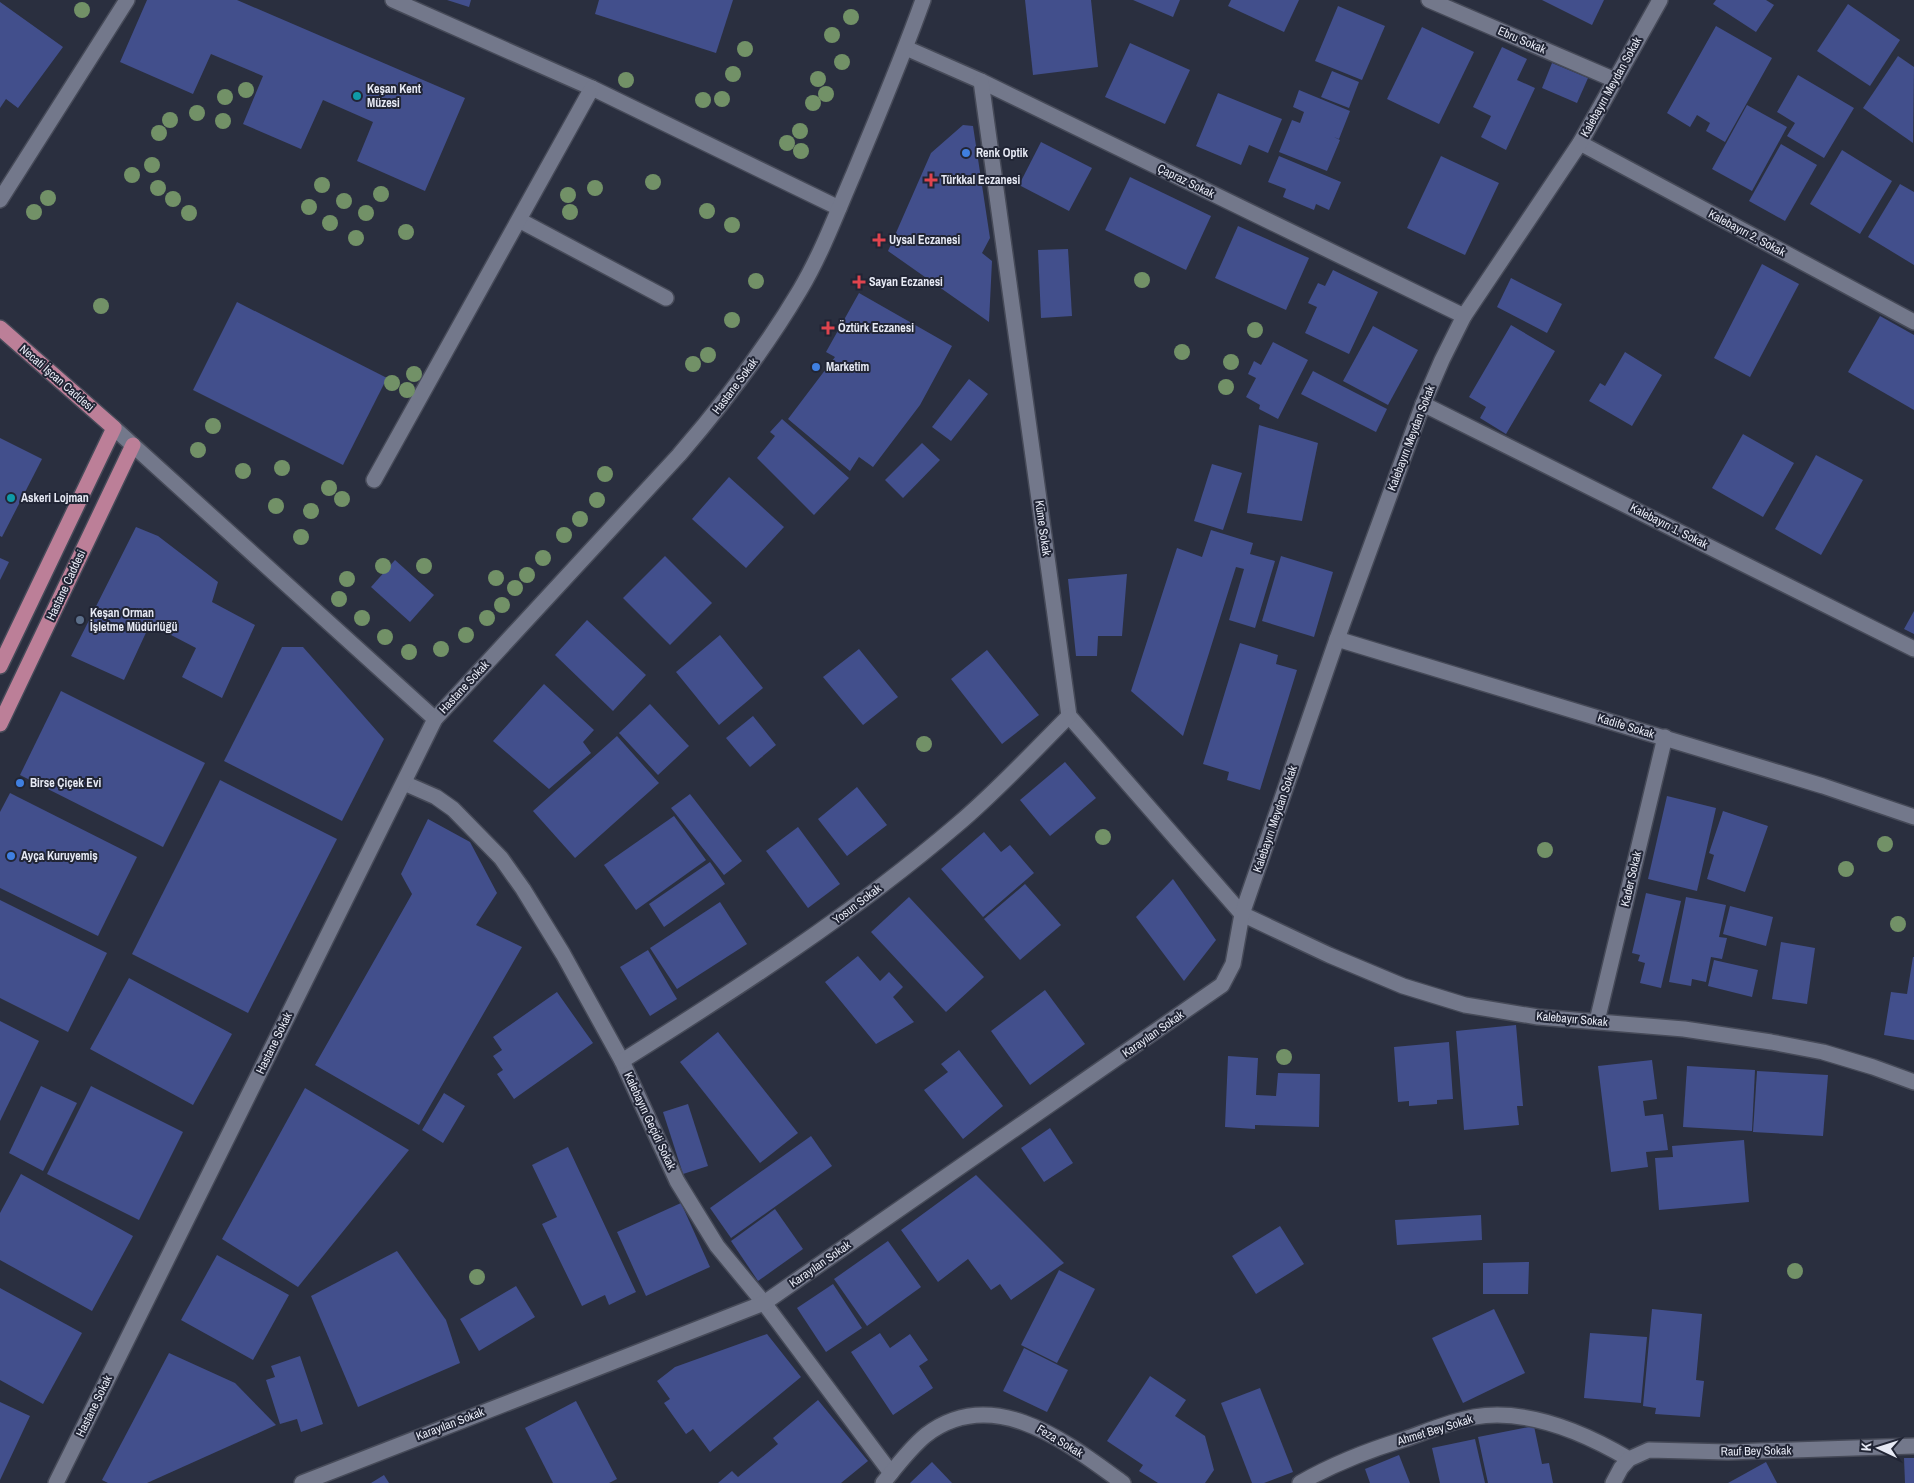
<svg xmlns="http://www.w3.org/2000/svg" width="1914" height="1483" viewBox="0 0 1914 1483" font-family="'Archivo Narrow',sans-serif">
  <style>
    .building { fill: #424f8c }
    .lines { fill: none; stroke-linecap: round; stroke-linejoin: round }
    .minor-casing { stroke: #464a58; stroke-width: 18 }
    .major-casing { stroke: #464a58; stroke-width: 18 }
    .minor { stroke: #73788b; stroke-width: 15 }
    .major { stroke: #bc7f98; stroke-width: 15 }
    .tree { fill: #729167 }
    .culture-dot { fill: #0f9aa8; stroke: #212535; stroke-width: 2 }
    .shop-dot { fill: #3f7fe0; stroke: #212535; stroke-width: 2 }
    .health-dot { fill: #e0444e; stroke: #212535; stroke-width: 2 }
    .service-dot { fill: #5c6f8a; stroke: #212535; stroke-width: 2 }
    .labels { text-anchor: middle; dominant-baseline: central; stroke-width: 4; stroke-linejoin: round; paint-order: stroke }
    .street-label { font-size: 12px; fill: #e7eaf5; stroke: #212535 }
    .poi-label { font-size: 12px; font-weight: bold; fill: #e7eaf5; stroke: #212535; text-anchor: start }
  </style>
  <rect width="100%" height="100%" fill="#2a2f3f"/>
  <g class="building">
    <polygon points="147,0 237,0 465,98 425,191 357,161 373,122 323,100 301,149 243,124 263,76 211,54 193,94 120,62"/>
    <polygon points="447,0 471,0 469,7"/>
    <polygon points="599,0 733,0 716,53 595,14"/>
    <polygon points="1025,0 1091,0 1098,67 1033,75"/>
    <polygon points="1133,0 1180,0 1173,17"/>
    <polygon points="1231,0 1299,0 1284,32 1228,6"/>
    <polygon points="1542,0 1604,0 1592,25"/>
    <polygon points="1716,0 1766,0 1774,5 1756,32 1713,4"/>
    <polygon points="0,2 63,47 18,108 6,99 0,108"/>
    <polygon points="1848,4 1900,40 1870,86 1817,51"/>
    <polygon points="1338,6 1385,26 1362,80 1315,61"/>
    <polygon points="1716,26 1772,58 1725,142 1706,131 1710,123 1697,115 1690,127 1667,113"/>
    <polygon points="1422,27 1474,52 1439,124 1387,99"/>
    <polygon points="1130,43 1190,70 1165,124 1105,97"/>
    <polygon points="1502,47 1527,59 1517,80 1535,88 1506,150 1481,137 1491,116 1473,107"/>
    <polygon points="1898,56 1914,67 1913,143 1863,108"/>
    <polygon points="1552,63 1588,78 1577,103 1542,88"/>
    <polygon points="1332,71 1359,82 1349,108 1321,97"/>
    <polygon points="1798,75 1854,108 1824,158 1787,136 1795,123 1777,112"/>
    <polygon points="1299,90 1350,111 1339,139 1334,137 1340,140 1327,171 1279,152 1292,120 1300,123 1304,112 1293,107"/>
    <polygon points="1218,93 1282,119 1268,153 1249,145 1241,165 1196,146"/>
    <polygon points="1747,105 1787,127 1752,191 1712,169"/>
    <polygon points="963,125 973,126 990,238 982,253 992,261 989,322 888,251 931,153"/>
    <polygon points="1041,142 1092,168 1069,211 1019,185"/>
    <polygon points="1781,144 1817,165 1785,221 1749,201"/>
    <polygon points="1842,150 1892,181 1860,234 1810,204"/>
    <polygon points="1279,156 1341,182 1329,210 1316,204 1314,210 1283,197 1286,189 1268,182"/>
    <polygon points="1441,156 1499,183 1465,255 1407,228"/>
    <polygon points="1130,177 1211,216 1186,270 1105,230"/>
    <polygon points="1900,184 1914,192 1914,265 1868,237"/>
    <polygon points="1238,226 1309,258 1286,310 1215,278"/>
    <polygon points="1068,249 1072,316 1041,318 1038,250"/>
    <polygon points="1762,264 1799,284 1750,377 1714,358"/>
    <polygon points="1333,270 1378,292 1349,354 1305,333 1317,307 1308,303 1318,283 1325,286"/>
    <polygon points="1511,278 1562,304 1547,333 1497,307"/>
    <polygon points="859,293 952,346 920,405 873,467 859,457 850,471 788,419 835,357 826,352"/>
    <polygon points="237,302 387,378 343,465 193,390"/>
    <polygon points="1880,316 1914,335 1914,410 1848,372"/>
    <polygon points="1511,325 1555,351 1506,434 1480,418 1486,407 1469,397"/>
    <polygon points="1373,326 1418,350 1388,405 1343,381"/>
    <polygon points="1273,342 1308,360 1278,419 1259,409 1260,405 1246,397 1256,378 1248,374 1254,361 1261,365"/>
    <polygon points="1625,352 1662,375 1632,426 1589,401 1600,383 1605,386"/>
    <polygon points="1313,371 1387,409 1376,432 1301,394"/>
    <polygon points="969,379 988,394 951,441 932,427"/>
    <polygon points="782,419 849,478 814,515 757,458 775,436 770,432"/>
    <polygon points="1259,425 1318,443 1302,521 1247,513"/>
    <polygon points="1743,434 1794,463 1763,517 1712,488"/>
    <polygon points="0,438 42,459 2,537 0,536"/>
    <polygon points="922,443 940,460 903,498 885,480"/>
    <polygon points="1816,455 1863,480 1821,555 1775,529"/>
    <polygon points="1212,464 1242,473 1223,530 1194,521"/>
    <polygon points="729,477 784,527 746,568 692,519"/>
    <polygon points="136,527 158,536 218,582 212,602 255,625 222,698 182,677 196,648 150,624 124,680 71,656"/>
    <polygon points="1211,530 1253,543 1250,554 1275,561 1255,628 1229,620 1244,569 1236,567 1183,736 1131,691 1177,548 1202,557"/>
    <polygon points="665,556 712,603 670,645 623,598"/>
    <polygon points="1281,556 1333,572 1314,637 1262,621"/>
    <polygon points="0,558 9,562 0,580"/>
    <polygon points="395,560 434,595 410,622 371,587"/>
    <polygon points="1127,574 1122,636 1098,636 1097,656 1076,656 1068,579"/>
    <polygon points="1914,611 1914,634 1904,629"/>
    <polygon points="587,620 646,675 613,711 555,655"/>
    <polygon points="720,635 763,688 719,725 676,672"/>
    <polygon points="1240,643 1278,655 1276,664 1297,670 1260,790 1227,780 1229,772 1203,764"/>
    <polygon points="282,647 303,647 384,739 342,821 224,761"/>
    <polygon points="859,649 898,697 863,725 823,677"/>
    <polygon points="987,650 1039,715 1002,744 951,679"/>
    <polygon points="544,684 594,730 583,742 591,753 549,789 493,741"/>
    <polygon points="61,691 205,763 163,847 20,775"/>
    <polygon points="650,704 689,746 658,775 619,733"/>
    <polygon points="753,716 776,745 750,767 726,738"/>
    <polygon points="617,736 659,783 575,858 533,811"/>
    <polygon points="1065,762 1096,798 1050,836 1020,800"/>
    <polygon points="220,780 337,839 248,1013 132,954"/>
    <polygon points="857,787 887,825 847,856 818,819"/>
    <polygon points="10,793 137,857 98,936 0,888 0,812"/>
    <polygon points="690,794 742,861 724,875 671,808"/>
    <polygon points="1667,796 1716,808 1697,891 1648,879"/>
    <polygon points="1723,811 1768,826 1745,892 1707,879 1714,855 1709,853"/>
    <polygon points="674,816 706,860 636,910 604,865"/>
    <polygon points="428,819 470,842 497,893 476,925 522,947 419,1125 315,1065 412,894 401,874"/>
    <polygon points="798,827 840,884 808,908 766,851"/>
    <polygon points="984,832 1001,852 1010,845 1034,873 983,917 941,869"/>
    <polygon points="710,862 725,884 664,927 649,904"/>
    <polygon points="1173,879 1216,940 1184,981 1136,917"/>
    <polygon points="1025,884 1061,925 1020,960 984,919"/>
    <polygon points="1646,893 1681,901 1661,988 1640,983 1645,963 1638,961 1640,955 1632,953"/>
    <polygon points="909,897 984,977 946,1012 871,932"/>
    <polygon points="1686,897 1726,905 1719,937 1727,938 1722,959 1711,957 1706,982 1692,979 1691,986 1669,982"/>
    <polygon points="0,900 107,953 68,1032 0,998"/>
    <polygon points="720,902 747,944 677,989 650,948"/>
    <polygon points="1730,906 1773,917 1766,946 1723,934"/>
    <polygon points="1781,942 1815,948 1807,1004 1772,999"/>
    <polygon points="648,950 677,999 650,1016 620,967"/>
    <polygon points="858,956 880,981 889,972 903,987 893,997 914,1022 876,1044 825,982"/>
    <polygon points="1913,957 1914,957 1914,1040 1884,1035 1891,992 1907,994"/>
    <polygon points="1714,960 1758,970 1752,997 1708,986"/>
    <polygon points="129,978 232,1034 193,1105 90,1049"/>
    <polygon points="1045,990 1085,1044 1030,1085 991,1031"/>
    <polygon points="557,992 593,1043 514,1099 497,1074 503,1070 493,1056 502,1050 493,1037"/>
    <polygon points="0,1021 39,1041 0,1121"/>
    <polygon points="1516,1025 1523,1106 1517,1106 1519,1125 1464,1130 1456,1031"/>
    <polygon points="718,1032 798,1133 760,1163 680,1062"/>
    <polygon points="1449,1042 1453,1099 1437,1100 1437,1104 1409,1106 1409,1101 1398,1102 1394,1047"/>
    <polygon points="959,1050 1003,1106 963,1139 924,1090 948,1072 941,1064"/>
    <polygon points="1228,1056 1258,1058 1256,1095 1276,1096 1278,1073 1320,1074 1319,1127 1255,1125 1255,1129 1225,1127"/>
    <polygon points="1652,1060 1657,1099 1643,1101 1645,1116 1663,1114 1668,1150 1646,1152 1648,1167 1611,1172 1598,1066"/>
    <polygon points="1687,1066 1755,1070 1752,1131 1683,1127"/>
    <polygon points="1757,1071 1828,1075 1823,1136 1753,1132"/>
    <polygon points="41,1086 77,1103 43,1171 9,1153"/>
    <polygon points="91,1086 183,1132 139,1220 47,1174"/>
    <polygon points="305,1088 409,1150 298,1287 222,1239"/>
    <polygon points="444,1093 465,1106 443,1143 422,1130"/>
    <polygon points="688,1104 708,1166 683,1174 663,1112"/>
    <polygon points="1050,1128 1073,1163 1044,1182 1021,1148"/>
    <polygon points="811,1136 832,1166 731,1238 710,1208"/>
    <polygon points="1744,1140 1749,1202 1659,1210 1655,1158 1673,1157 1672,1146"/>
    <polygon points="568,1147 636,1292 609,1305 605,1295 582,1306 542,1224 557,1217 532,1165"/>
    <polygon points="21,1174 133,1236 92,1311 0,1260 0,1213"/>
    <polygon points="976,1175 1064,1263 1011,1300 1000,1284 991,1290 968,1259 938,1282 901,1230"/>
    <polygon points="681,1203 710,1267 646,1296 617,1232"/>
    <polygon points="775,1209 803,1249 758,1281 731,1241"/>
    <polygon points="1481,1215 1482,1240 1397,1245 1395,1220"/>
    <polygon points="1280,1226 1304,1264 1256,1294 1232,1256"/>
    <polygon points="888,1241 921,1287 867,1326 834,1279"/>
    <polygon points="397,1251 446,1320 460,1363 358,1407 311,1296"/>
    <polygon points="217,1255 289,1295 253,1360 181,1320"/>
    <polygon points="1529,1262 1528,1294 1483,1294 1483,1263"/>
    <polygon points="1059,1270 1095,1289 1057,1363 1021,1345"/>
    <polygon points="833,1284 862,1328 826,1352 797,1308"/>
    <polygon points="516,1286 535,1317 479,1351 460,1319"/>
    <polygon points="0,1288 82,1333 43,1404 0,1380"/>
    <polygon points="1494,1309 1525,1373 1463,1403 1432,1338"/>
    <polygon points="1652,1309 1702,1314 1696,1380 1704,1381 1700,1417 1655,1414 1656,1408 1643,1406"/>
    <polygon points="880,1333 890,1348 910,1334 928,1360 919,1366 933,1388 893,1415 851,1352"/>
    <polygon points="1590,1333 1647,1337 1641,1403 1584,1398"/>
    <polygon points="767,1334 801,1377 710,1452 693,1429 686,1434 664,1403 670,1399 657,1381 675,1367"/>
    <polygon points="1024,1348 1068,1370 1047,1412 1003,1391"/>
    <polygon points="169,1353 235,1383 276,1425 147,1483 108,1483 102,1480"/>
    <polygon points="300,1356 323,1424 301,1432 297,1419 280,1424 266,1380 275,1377 271,1366"/>
    <polygon points="1150,1376 1186,1400 1175,1416 1205,1436 1214,1470 1205,1483 1158,1483 1139,1471 1143,1465 1107,1441"/>
    <polygon points="1260,1388 1293,1472 1264,1483 1252,1483 1221,1403"/>
    <polygon points="818,1400 868,1461 841,1483 718,1483 732,1471 738,1477 778,1444 773,1438"/>
    <polygon points="576,1401 617,1479 609,1483 553,1483 525,1428"/>
    <polygon points="0,1402 30,1416 0,1480"/>
    <polygon points="1534,1426 1542,1464 1549,1463 1553,1483 1488,1483 1478,1437"/>
    <polygon points="1475,1439 1485,1483 1440,1483 1432,1448"/>
    <polygon points="1399,1455 1410,1483 1370,1483 1365,1469"/>
    <polygon points="1904,1458 1914,1458 1914,1483 1905,1483"/>
    <polygon points="932,1462 952,1483 910,1483"/>
    <polygon points="1766,1462 1777,1483 1728,1483"/>
    <polygon points="384,1475 389,1483 371,1483"/>
  </g>
  <g class="lines">
    <g class="minor-casing">
      <g id="minor">
        <polyline points="393,0 592,88 839,208"/>
        <polyline points="1429,0 1615,80"/>
        <polyline points="906,48 981,81 1464,316"/>
        <polyline points="981,81 1069,716 1242,914 1329,955 1403,986 1465,1005 1538,1017 1684,1029 1771,1042 1823,1052 1873,1067 1914,1082"/>
        <polyline points="1580,143 1914,322"/>
        <polyline points="0,200 127,0"/>
        <polyline points="519,220 666,298"/>
        <polyline points="1423,404 1914,649"/>
        <polyline points="114,428 435,719"/>
        <polyline points="374,480 592,88"/>
        <polyline points="1337,639 1823,786 1914,817"/>
        <polyline points="404,783 436,797 453,809 501,858 523,889 563,954 622,1061 677,1181 717,1246 764,1303 891,1473"/>
        <polyline points="1597,1021 1665,737"/>
        <path d="M622 1061C738 988 853 914 958 824 997 791 1033 752 1069 716"/>
        <path d="M56 1483 435 719 679 455C724 403 765 349 800 290 822 253 837 212 854 173 878 115 902 59 923 0"/>
        <polyline points="302,1483 764,1303 1222,985 1233,964 1242,914 1337,639 1423,404 1442,360 1464,316 1580,143 1660,0"/>
        <path d="M883 1483C896 1467 910 1448 926 1435 994 1383 1069 1444 1123 1483"/>
        <path d="M1300 1483C1333 1464 1369 1450 1405 1439 1428 1431 1451 1421 1474 1417 1527 1408 1585 1433 1629 1459"/>
        <polyline points="1613,1483 1621,1468 1629,1459 1649,1450 1728,1452 1914,1446"/>
      </g>
    </g>
    <g class="major-casing">
      <g id="major">
        <polyline points="0,328 114,428 0,666"/>
        <polyline points="0,724 133,445"/>
      </g>
    </g>
    <use href="#minor" class="minor"/>
    <use href="#major" class="major"/>
  </g>
  <g class="tree">
    <circle cx="82" cy="10" r="8"/>
    <circle cx="851" cy="17" r="8"/>
    <circle cx="832" cy="35" r="8"/>
    <circle cx="745" cy="49" r="8"/>
    <circle cx="842" cy="62" r="8"/>
    <circle cx="733" cy="74" r="8"/>
    <circle cx="818" cy="79" r="8"/>
    <circle cx="626" cy="80" r="8"/>
    <circle cx="246" cy="90" r="8"/>
    <circle cx="826" cy="94" r="8"/>
    <circle cx="225" cy="97" r="8"/>
    <circle cx="722" cy="99" r="8"/>
    <circle cx="703" cy="100" r="8"/>
    <circle cx="813" cy="103" r="8"/>
    <circle cx="197" cy="113" r="8"/>
    <circle cx="170" cy="120" r="8"/>
    <circle cx="223" cy="121" r="8"/>
    <circle cx="800" cy="131" r="8"/>
    <circle cx="159" cy="133" r="8"/>
    <circle cx="787" cy="143" r="8"/>
    <circle cx="801" cy="151" r="8"/>
    <circle cx="152" cy="165" r="8"/>
    <circle cx="132" cy="175" r="8"/>
    <circle cx="653" cy="182" r="8"/>
    <circle cx="322" cy="185" r="8"/>
    <circle cx="158" cy="188" r="8"/>
    <circle cx="595" cy="188" r="8"/>
    <circle cx="381" cy="194" r="8"/>
    <circle cx="568" cy="195" r="8"/>
    <circle cx="48" cy="198" r="8"/>
    <circle cx="173" cy="199" r="8"/>
    <circle cx="344" cy="201" r="8"/>
    <circle cx="309" cy="207" r="8"/>
    <circle cx="707" cy="211" r="8"/>
    <circle cx="34" cy="212" r="8"/>
    <circle cx="570" cy="212" r="8"/>
    <circle cx="189" cy="213" r="8"/>
    <circle cx="366" cy="213" r="8"/>
    <circle cx="330" cy="223" r="8"/>
    <circle cx="732" cy="225" r="8"/>
    <circle cx="406" cy="232" r="8"/>
    <circle cx="356" cy="238" r="8"/>
    <circle cx="1142" cy="280" r="8"/>
    <circle cx="756" cy="281" r="8"/>
    <circle cx="101" cy="306" r="8"/>
    <circle cx="732" cy="320" r="8"/>
    <circle cx="1255" cy="330" r="8"/>
    <circle cx="1182" cy="352" r="8"/>
    <circle cx="708" cy="355" r="8"/>
    <circle cx="1231" cy="362" r="8"/>
    <circle cx="693" cy="364" r="8"/>
    <circle cx="414" cy="374" r="8"/>
    <circle cx="392" cy="383" r="8"/>
    <circle cx="1226" cy="387" r="8"/>
    <circle cx="407" cy="390" r="8"/>
    <circle cx="213" cy="426" r="8"/>
    <circle cx="198" cy="450" r="8"/>
    <circle cx="282" cy="468" r="8"/>
    <circle cx="243" cy="471" r="8"/>
    <circle cx="605" cy="474" r="8"/>
    <circle cx="329" cy="488" r="8"/>
    <circle cx="342" cy="499" r="8"/>
    <circle cx="597" cy="500" r="8"/>
    <circle cx="276" cy="506" r="8"/>
    <circle cx="311" cy="511" r="8"/>
    <circle cx="580" cy="519" r="8"/>
    <circle cx="564" cy="535" r="8"/>
    <circle cx="301" cy="537" r="8"/>
    <circle cx="543" cy="558" r="8"/>
    <circle cx="383" cy="566" r="8"/>
    <circle cx="424" cy="566" r="8"/>
    <circle cx="527" cy="575" r="8"/>
    <circle cx="496" cy="578" r="8"/>
    <circle cx="347" cy="579" r="8"/>
    <circle cx="515" cy="588" r="8"/>
    <circle cx="339" cy="599" r="8"/>
    <circle cx="502" cy="605" r="8"/>
    <circle cx="362" cy="618" r="8"/>
    <circle cx="487" cy="618" r="8"/>
    <circle cx="466" cy="635" r="8"/>
    <circle cx="385" cy="637" r="8"/>
    <circle cx="441" cy="649" r="8"/>
    <circle cx="409" cy="652" r="8"/>
    <circle cx="924" cy="744" r="8"/>
    <circle cx="1103" cy="837" r="8"/>
    <circle cx="1885" cy="844" r="8"/>
    <circle cx="1545" cy="850" r="8"/>
    <circle cx="1846" cy="869" r="8"/>
    <circle cx="1898" cy="924" r="8"/>
    <circle cx="1284" cy="1057" r="8"/>
    <circle cx="1795" cy="1271" r="8"/>
    <circle cx="477" cy="1277" r="8"/>
  </g>
  <g class="culture-dot">
    <circle cx="357" cy="96" r="5"/>
    <circle cx="11" cy="498" r="5"/>
  </g>
  <g class="shop-dot">
    <circle cx="966" cy="153" r="5"/>
    <circle cx="816" cy="367" r="5"/>
    <circle cx="20" cy="783" r="5"/>
    <circle cx="11" cy="856" r="5"/>
  </g>
  <g class="health-dot">
    <path d="M928.5 172.5h5v5h5v5h-5v5h-5v-5h-5v-5h5z"/>
    <path d="M876.5 232.5h5v5h5v5h-5v5h-5v-5h-5v-5h5z"/>
    <path d="M856.5 274.5h5v5h5v5h-5v5h-5v-5h-5v-5h5z"/>
    <path d="M825.5 320.5h5v5h5v5h-5v5h-5v-5h-5v-5h5z"/>
  </g>
  <circle class="service-dot" cx="80" cy="620" r="5"/>
  <g class="labels">
    <g class="street-label">
      <text transform="translate(1522 40) rotate(23)">Ebru Sokak</text>
      <text transform="translate(1611 87) rotate(-61)">Kalebayırı Meydan Sokak</text>
      <text transform="translate(1186 181) rotate(26)">Çapraz Sokak</text>
      <text transform="translate(1747 233) rotate(28)">Kalebayırı 2. Sokak</text>
      <text transform="translate(57 378) rotate(41)">Necati İşcan Caddesi</text>
      <text transform="translate(735 386) rotate(-53)">Hastane Sokak</text>
      <text transform="translate(1411 438) rotate(-69)">Kalebayırı Meydan Sokak</text>
      <text transform="translate(1669 526) rotate(27)">Kalebayırı 1. Sokak</text>
      <text transform="translate(1043 528) rotate(82)">Küme Sokak</text>
      <text transform="translate(66 585) rotate(-65)">Hastane Caddesi</text>
      <text transform="translate(464 687) rotate(-47)">Hastane Sokak</text>
      <text transform="translate(1626 726) rotate(17)">Kadife Sokak</text>
      <text transform="translate(1275 819) rotate(-71)">Kalebayırı Meydan Sokak</text>
      <text transform="translate(1631 879) rotate(-77)">Kader Sokak</text>
      <text transform="translate(857 904) rotate(-37)">Yosun Sokak</text>
      <text transform="translate(1572 1019) rotate(5)">Kalebayır Sokak</text>
      <text transform="translate(1153 1034) rotate(-35)">Karayılan Sokak</text>
      <text transform="translate(274 1043) rotate(-64)">Hastane Sokak</text>
      <text transform="translate(650 1121) rotate(65)">Kalebayırı Geçidi Sokak</text>
      <text transform="translate(820 1264) rotate(-35)">Karayılan Sokak</text>
      <text transform="translate(94 1406) rotate(-64)">Hastane Sokak</text>
      <text transform="translate(450 1424) rotate(-21)">Karayılan Sokak</text>
      <text transform="translate(1435 1430) rotate(-17)">Ahmet Bey Sokak</text>
      <text transform="translate(1060 1441) rotate(31)">Feza Sokak</text>
      <text transform="translate(1756 1451) rotate(-1)">Rauf Bey Sokak</text>
    </g>
    <g class="poi-label">
      <text x="367" y="89">Keşan Kent<tspan x="367" dy="14">Müzesi</tspan></text>
      <text x="976" y="153">Renk Optik</text>
      <text x="941" y="180">Türkkal Eczanesi</text>
      <text x="889" y="240">Uysal Eczanesi</text>
      <text x="869" y="282">Sayan Eczanesi</text>
      <text x="838" y="328">Öztürk Eczanesi</text>
      <text x="826" y="367">Marketim</text>
      <text x="21" y="498">Askeri Lojman</text>
      <text x="90" y="613">Keşan Orman<tspan x="90" dy="14">İşletme Müdürlüğü</tspan></text>
      <text x="30" y="783">Birse Çiçek Evi</text>
      <text x="21" y="856">Ayça Kuruyemiş</text>
    </g>
  </g>
  <g transform="translate(1879 1448) rotate(274)" stroke="#212535" stroke-width="4" paint-order="stroke">
  <path d="M0-4L9 19L0 12L-9 19Z" fill="#e7eaf5"/>
  <text y="-8" font-size="14" font-weight="bold" text-anchor="middle" fill="#e7eaf5">K</text>
  </g>
</svg>
